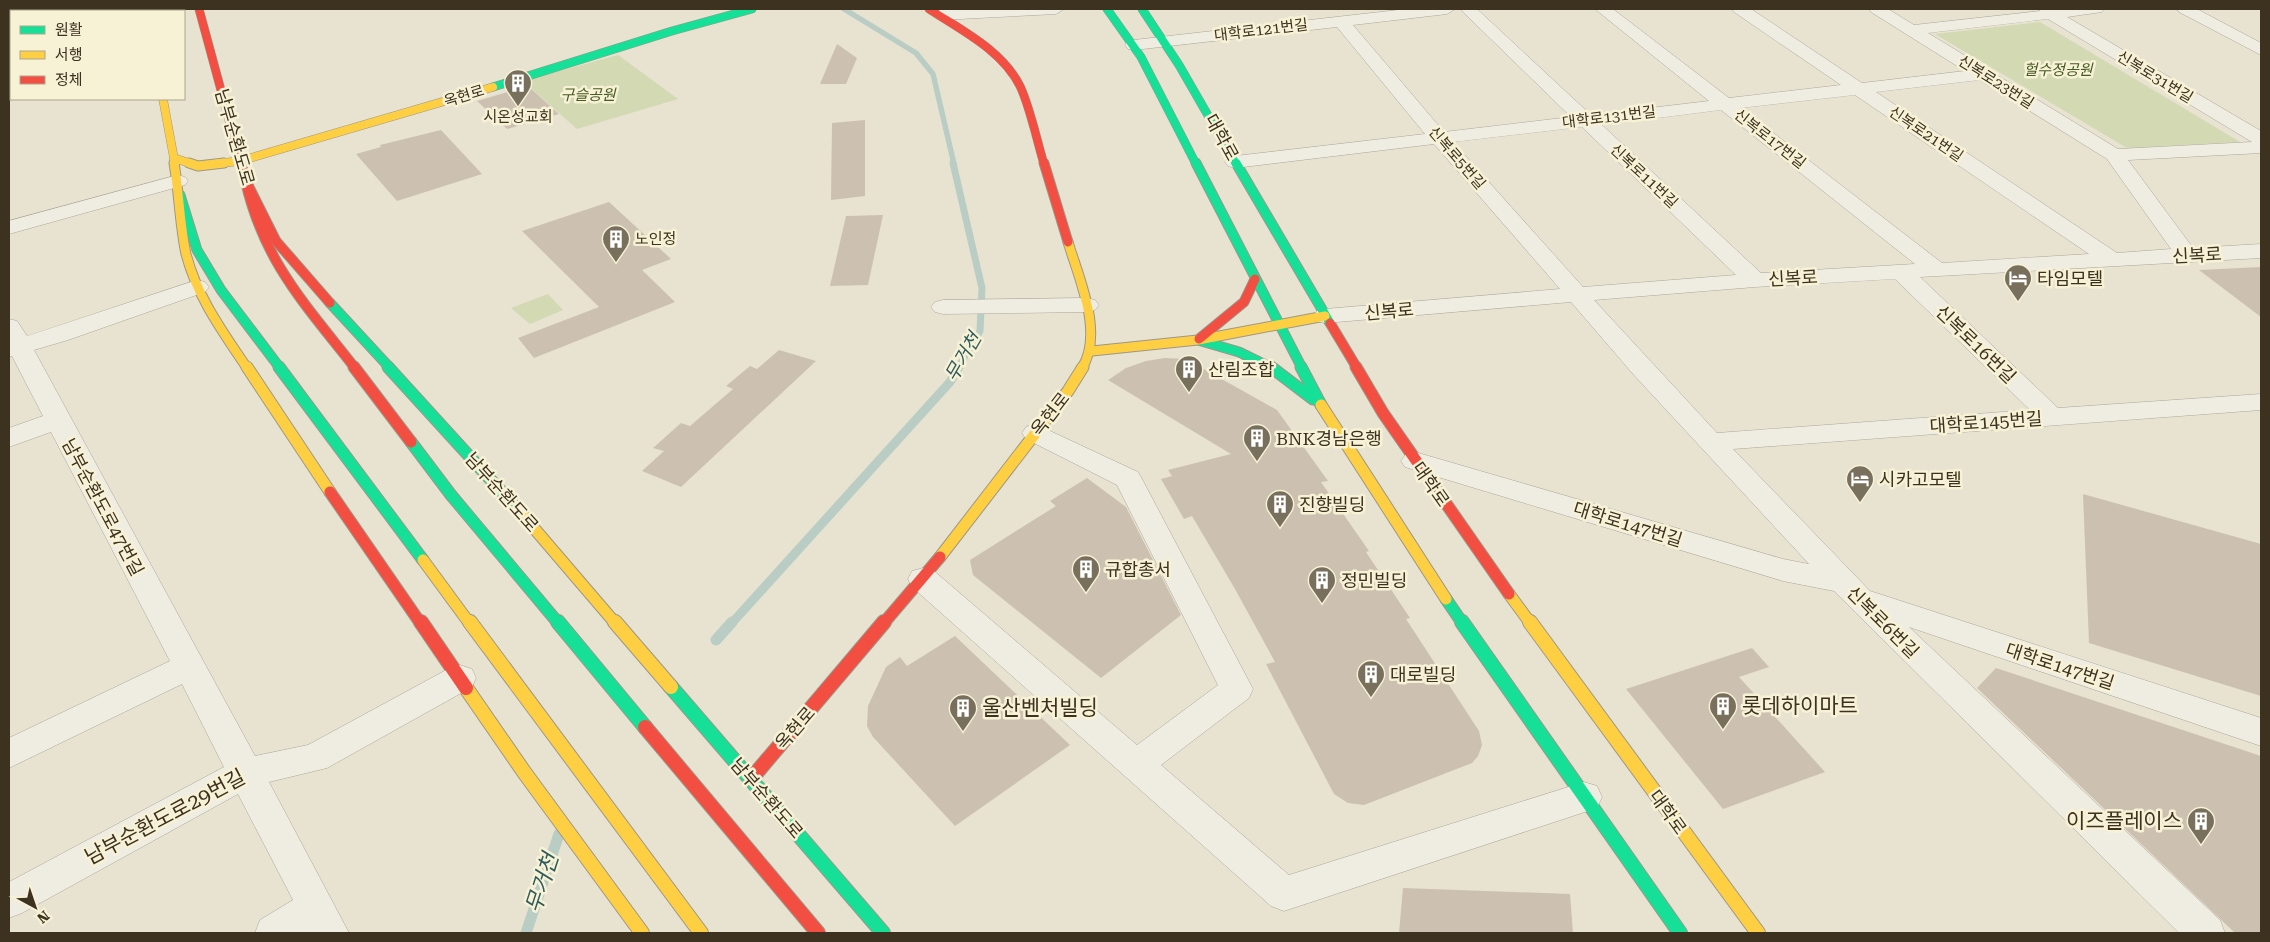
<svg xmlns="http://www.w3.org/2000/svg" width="2270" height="942" viewBox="0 0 2270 942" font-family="'Roboto Serif','Noto Sans KR',serif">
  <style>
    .green { fill: #d3d9b2 }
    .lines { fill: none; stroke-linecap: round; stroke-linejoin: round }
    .stream-far3 { stroke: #bacdc4; stroke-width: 5.5 }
    .stream-far2 { stroke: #bacdc4; stroke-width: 7 }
    .stream-far1 { stroke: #bacdc4; stroke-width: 9 }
    .stream { stroke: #bacdc4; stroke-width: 11 }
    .building { fill: #ccc1b0 }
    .street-casing { stroke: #aca798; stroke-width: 1 }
    .fast-far3-casing { stroke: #9c9788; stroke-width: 9 }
    .fast-far2-casing { stroke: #9c9788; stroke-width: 11 }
    .fast-far1-casing { stroke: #9c9788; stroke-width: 13 }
    .fast-casing { stroke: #9c9788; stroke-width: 16 }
    .slow-far3-casing { stroke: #9c9788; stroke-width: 9 }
    .slow-far2-casing { stroke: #9c9788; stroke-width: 11 }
    .slow-far1-casing { stroke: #9c9788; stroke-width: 13 }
    .slow-casing { stroke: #9c9788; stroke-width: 16 }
    .jam-far3-casing { stroke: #9c9788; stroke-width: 9 }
    .jam-far2-casing { stroke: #9c9788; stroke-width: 11 }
    .jam-far1-casing { stroke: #9c9788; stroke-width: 13 }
    .jam-casing { stroke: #9c9788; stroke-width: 16 }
    .street { fill: #efece2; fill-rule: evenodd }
    .fast-far3 { stroke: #16e098; stroke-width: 8 }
    .fast-far2 { stroke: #16e098; stroke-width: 9 }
    .fast-far1 { stroke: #16e098; stroke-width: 11 }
    .fast { stroke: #16e098; stroke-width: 14 }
    .slow-far3 { stroke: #ffcf43; stroke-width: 8 }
    .slow-far2 { stroke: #ffcf43; stroke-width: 9 }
    .slow-far1 { stroke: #ffcf43; stroke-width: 11 }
    .slow { stroke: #ffcf43; stroke-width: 14 }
    .jam-far3 { stroke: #f24e42; stroke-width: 8 }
    .jam-far2 { stroke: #f24e42; stroke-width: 9 }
    .jam-far1 { stroke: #f24e42; stroke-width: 11 }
    .jam { stroke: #f24e42; stroke-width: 14 }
    .labels { text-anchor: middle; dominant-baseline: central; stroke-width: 5; stroke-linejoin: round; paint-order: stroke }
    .far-street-label { font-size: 15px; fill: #3d311f; stroke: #f7f2d6 }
    .far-park-label { font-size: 15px; font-style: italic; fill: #465a24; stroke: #f7f2d6 }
    .far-poi-label { font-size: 15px; fill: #3d311f; stroke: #f7f2d6 }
    .street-label { font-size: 18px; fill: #3d311f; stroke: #f7f2d6 }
    .poi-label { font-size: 18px; fill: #3d311f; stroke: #f7f2d6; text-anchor: start }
    .water-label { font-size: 19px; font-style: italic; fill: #2d5a5d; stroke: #f7f2d6 }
    .near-poi-label { font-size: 21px; fill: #3d311f; stroke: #f7f2d6; text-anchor: start }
    .near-street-label { font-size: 21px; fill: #3d311f; stroke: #f7f2d6 }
    .near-water-label { font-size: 22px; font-style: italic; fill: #2d5a5d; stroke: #f7f2d6 }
  </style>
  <rect width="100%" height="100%" fill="#e7e3d0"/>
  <g class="green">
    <polygon points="2040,22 2240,142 2127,148 1935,34"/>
    <polygon points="618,55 678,99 577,129 523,81"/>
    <polygon points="548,294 563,310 530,324 511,308"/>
  </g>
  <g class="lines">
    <polyline class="stream-far3" points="844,9 916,53 933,74 954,164"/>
    <polyline class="stream-far2" points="953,163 982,288 980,331 958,368"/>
    <polyline class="stream-far1" points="731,624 950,382 959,367"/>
    <g class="stream">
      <polyline points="716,640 732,622"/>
      <polyline points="526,933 559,834"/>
    </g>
  </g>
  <g class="building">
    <polygon points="837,44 857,58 846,84 820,84"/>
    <polygon points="528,86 559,114 507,129 477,101"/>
    <polygon points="865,120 865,196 831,200 832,123"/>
    <polygon points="441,130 482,174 397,201 356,154 381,147 380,145"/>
    <polygon points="609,202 671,259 642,270 675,302 534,358 518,338 599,307 522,231"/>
    <polygon points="883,215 868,285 830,286 846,216"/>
    <polygon points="2261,267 2261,317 2199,270"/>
    <polygon points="779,350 816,361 681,487 642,471 664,451 653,448 681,423 690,426 733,389 726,386 750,366 757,369"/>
    <polygon points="1165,358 1186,359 1277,410 1328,481 1321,482 1369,551 1366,552 1410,618 1406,619 1479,731 1482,745 1478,756 1472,763 1364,805 1348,803 1334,794 1266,664 1275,662 1235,589 1192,516 1184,519 1161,479 1172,476 1168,470 1231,454 1108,380 1126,368 1146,361"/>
    <polygon points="1087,478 1126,507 1181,615 1101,678 973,575 970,560 1056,506 1050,501"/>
    <polygon points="2083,494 2261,544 2261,696 2089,643"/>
    <polygon points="955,636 1070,745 955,826 873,737 867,726 868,706 886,667 900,657 907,666"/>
    <polygon points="1752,648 1769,667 1739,677 1825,772 1723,809 1626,689"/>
    <polygon points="1996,668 2261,756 2261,933 2235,933 1977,688"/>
    <polygon points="1403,888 1570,894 1573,933 1399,933"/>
  </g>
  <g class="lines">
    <g class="street-casing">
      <g id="street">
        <polygon points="966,9 1064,9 1056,14 940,20 932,15 940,10"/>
        <path d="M1407 9H1455L1447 14 1353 25 1444 132 1571 117 1460 9H1477L1591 115 1709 101 1595 9H1613L1729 98 1841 85 1734 12 1732 9H1751L1862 83 1965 71 1871 12 1869 9H1888L1914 25 2040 11 2039 9H2104L2102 12 2067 17 2261 131V153L2128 160 2193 248 2261 244V258L1920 277 2058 408 2261 394V410L1733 449 1870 591 2261 718V746L1909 627 2220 920 2225 933H2179L1834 591 1783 581 1405 467 1401 461 1405 455 1415 452 1783 559 1809 564 1633 374 1571 302 1325 323 1317 321 1313 316 1317 311 1325 309 1560 289 1434 144 1235 168 1228 166 1225 162 1228 158 1235 156 1425 134 1337 27 1134 50 1128 49 1125 45 1128 41 1134 40ZM2048 19 2252 142 2118 149 1928 33ZM1980 80 2107 159 2171 249 2117 253 1876 92ZM1855 95 2089 254 1942 263 1741 108ZM1721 110 1915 264 1761 273 1602 125ZM1582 127 1736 275 1583 287 1453 142ZM1895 279 2030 410 1717 433 1594 300 1755 287Z"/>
        <polygon points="2177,9 2197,9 2261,43 2261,55 2179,12"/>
        <polygon points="178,175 185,177 188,181 185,185 9,234 9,221"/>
        <polygon points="197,280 205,282 209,287 205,292 68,340 34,350 255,756 308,745 448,669 460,665 472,669 476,678 472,687 327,768 269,782 349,933 255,933 260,920 293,900 238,794 22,913 9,918 9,882 224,767 182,684 9,768 9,738 170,661 51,432 9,447 9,428 43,416 12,356 9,356 9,319 17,321 27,336"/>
        <polygon points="1087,298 1095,300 1099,305 1095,310 1087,312 943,314 935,312 931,307 935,302 943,300"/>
        <polygon points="1035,424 1138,472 1142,479 1253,689 1249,698 1161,765 1289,875 1584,782 1597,786 1602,797 1597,808 1284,911 1271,906 912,587 908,579 912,571 923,568 934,571 1137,745 1218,685 1117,485 1026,439 1022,433 1026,427"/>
      </g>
    </g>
    <g class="fast-far3-casing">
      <g id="fast-far3">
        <polyline points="139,9 141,11"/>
        <polyline points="1107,9 1141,57 1196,164"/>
        <polyline points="1142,9 1179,65 1236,164"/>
        <polyline points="493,87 672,31 752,9"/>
      </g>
    </g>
    <g class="fast-far2-casing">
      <g id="fast-far2">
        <polyline points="1196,163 1302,368"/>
        <polyline points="1236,163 1330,323"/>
        <polyline points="180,195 197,250 221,290 280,368"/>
        <polyline points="330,303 390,368"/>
        <polyline points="1198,340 1239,352 1272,368"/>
      </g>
    </g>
    <g class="fast-far1-casing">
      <g id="fast-far1">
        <polyline points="279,367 423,560"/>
        <polyline points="388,367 521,513"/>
        <polyline points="1271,367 1313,399"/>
        <polyline points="1301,367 1321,405"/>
        <polyline points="411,442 451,495 559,624"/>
        <polyline points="1446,599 1463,624"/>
      </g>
    </g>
    <g class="fast-casing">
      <g id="fast">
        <polyline points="558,622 645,727"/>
        <polyline points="1462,622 1680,933"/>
        <polyline points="671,687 883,933"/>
      </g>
    </g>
    <g class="slow-far3-casing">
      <g id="slow-far3">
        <polyline points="163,99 175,164"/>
        <polyline points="174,158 192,164"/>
        <polyline points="214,164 240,161 493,87"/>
      </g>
    </g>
    <g class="slow-far2-casing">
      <g id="slow-far2">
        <path d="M174 163C179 192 180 227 186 254 197 297 223 332 247 368"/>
        <polyline points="189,163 198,166 224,163"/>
        <path d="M1068 242C1079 279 1104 333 1082 368"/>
        <polyline points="1092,351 1198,340 1325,316"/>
      </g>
    </g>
    <g class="slow-far1-casing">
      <g id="slow-far1">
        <polyline points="247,367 330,492"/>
        <polyline points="1321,405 1446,599"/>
        <polyline points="521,513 616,624"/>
        <polyline points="940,557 1068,391 1083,367"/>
        <polyline points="423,560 470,624"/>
        <polyline points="1509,594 1531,624"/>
      </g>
    </g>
    <g class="slow-casing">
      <g id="slow">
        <polyline points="470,622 701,933"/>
        <polyline points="615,622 671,687"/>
        <polyline points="1530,622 1758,933"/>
        <polyline points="466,688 524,772 642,933"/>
      </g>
    </g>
    <g class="jam-far3-casing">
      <g id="jam-far3">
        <polyline points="199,9 241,164"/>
        <path d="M929 9C961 30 1002 50 1020 86 1030 107 1037 141 1044 164"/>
      </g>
    </g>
    <g class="jam-far2-casing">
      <g id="jam-far2">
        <polyline points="241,163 245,179 276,241 330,303"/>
        <polyline points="1044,163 1068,242"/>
        <path d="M245 179C263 261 305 304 355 368"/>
        <polyline points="1330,323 1357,368"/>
        <polyline points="1199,339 1244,302 1255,279"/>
      </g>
    </g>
    <g class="jam-far1-casing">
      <g id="jam-far1">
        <polyline points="354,367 411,442"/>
        <polyline points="1356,367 1383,413 1509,594"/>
        <polyline points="330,492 421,624"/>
        <polyline points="883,624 940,557"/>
      </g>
    </g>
    <g class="jam-casing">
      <g id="jam">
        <polyline points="421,622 466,688"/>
        <polyline points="645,727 818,933"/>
        <polyline points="751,779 884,622"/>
      </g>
    </g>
    <use href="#street" class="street"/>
    <use href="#fast-far3" class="fast-far3"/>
    <use href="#fast-far2" class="fast-far2"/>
    <use href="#fast-far1" class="fast-far1"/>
    <use href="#fast" class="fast"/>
    <use href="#slow-far3" class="slow-far3"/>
    <use href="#slow-far2" class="slow-far2"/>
    <use href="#slow-far1" class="slow-far1"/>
    <use href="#slow" class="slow"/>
    <use href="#jam-far3" class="jam-far3"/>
    <use href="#jam-far2" class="jam-far2"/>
    <use href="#jam-far1" class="jam-far1"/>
    <use href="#jam" class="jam"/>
  </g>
  <defs>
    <g id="building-pin" transform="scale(1.4375)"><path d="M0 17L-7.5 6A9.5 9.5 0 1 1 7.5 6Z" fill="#786f5d" stroke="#f7f2d6"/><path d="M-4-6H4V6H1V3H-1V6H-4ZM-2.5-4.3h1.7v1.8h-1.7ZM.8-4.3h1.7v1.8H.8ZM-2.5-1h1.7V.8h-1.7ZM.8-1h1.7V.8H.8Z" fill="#fff"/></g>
    <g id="hotel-pin" transform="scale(1.4375)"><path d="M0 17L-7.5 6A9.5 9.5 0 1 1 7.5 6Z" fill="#786f5d" stroke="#f7f2d6"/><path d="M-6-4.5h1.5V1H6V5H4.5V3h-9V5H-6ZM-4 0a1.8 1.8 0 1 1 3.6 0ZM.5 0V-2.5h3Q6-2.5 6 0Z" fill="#fff"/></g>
  </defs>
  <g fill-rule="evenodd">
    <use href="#building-pin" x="518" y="83"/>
    <use href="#building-pin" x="616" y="239"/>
    <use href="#hotel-pin" x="2018" y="278"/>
    <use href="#building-pin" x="1189" y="369"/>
    <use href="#building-pin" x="1257" y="438"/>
    <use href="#hotel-pin" x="1860" y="479"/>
    <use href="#building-pin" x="1280" y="504"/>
    <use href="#building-pin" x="1086" y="569"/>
    <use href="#building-pin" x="1322" y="580"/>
    <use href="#building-pin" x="1371" y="674"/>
    <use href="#building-pin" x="1723" y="706"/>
    <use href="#building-pin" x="963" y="708"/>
    <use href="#building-pin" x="2201" y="821"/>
  </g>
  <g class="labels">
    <g class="far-street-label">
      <text transform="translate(1261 30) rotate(-7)">대학로121번길</text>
      <text transform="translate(2155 77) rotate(31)">신복로31번길</text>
      <text transform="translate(1996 82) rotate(32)">신복로23번길</text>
      <text transform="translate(464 96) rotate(-17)">옥현로</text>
      <text transform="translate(1609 117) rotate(-7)">대학로131번길</text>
      <text transform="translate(1926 134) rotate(34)">신복로21번길</text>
      <text transform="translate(1770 139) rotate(38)">신복로17번길</text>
      <text transform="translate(1457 158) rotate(49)">신복로5번길</text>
      <text transform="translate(1644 176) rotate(43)">신복로11번길</text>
    </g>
    <g class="far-park-label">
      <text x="2058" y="70">헐수정공원</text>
      <text x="588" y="95">구슬공원</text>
    </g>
    <g class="far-poi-label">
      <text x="518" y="117">시온성교회</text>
      <text x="635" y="239" text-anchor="start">노인정</text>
    </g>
    <g class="street-label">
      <text transform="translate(235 137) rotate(74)">남부순환도로</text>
      <text transform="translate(1222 137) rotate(61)">대학로</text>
      <text transform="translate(2197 255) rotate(-3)">신복로</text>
      <text transform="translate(1793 278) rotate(-3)">신복로</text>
      <text transform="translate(1389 311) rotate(-5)">신복로</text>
      <text transform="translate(1976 344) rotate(44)">신복로16번길</text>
      <text transform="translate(1050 414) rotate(-52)">옥현로</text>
      <text transform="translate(1986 422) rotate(-4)">대학로145번길</text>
      <text transform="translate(1431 484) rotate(55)">대학로</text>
      <text transform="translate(502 492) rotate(48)">남부순환도로</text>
      <text transform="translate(103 507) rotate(62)">남부순환도로47번길</text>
      <text transform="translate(1628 524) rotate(17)">대학로147번길</text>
      <text transform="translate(1883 622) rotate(45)">신복로6번길</text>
      <text transform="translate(2060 666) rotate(18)">대학로147번길</text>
      <text transform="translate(795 728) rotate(-49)">옥현로</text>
      <text transform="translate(767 798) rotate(49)">남부순환도로</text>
      <text transform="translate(1668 812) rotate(54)">대학로</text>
    </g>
    <g class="poi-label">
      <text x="2037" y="278">타임모텔</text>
      <text x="1208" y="369">산림조합</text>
      <text x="1276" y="438">BNK경남은행</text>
      <text x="1879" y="479">시카고모텔</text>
      <text x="1299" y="504">진향빌딩</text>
      <text x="1105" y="569">규합총서</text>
      <text x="1341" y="580">정민빌딩</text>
      <text x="1390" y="674">대로빌딩</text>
    </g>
    <g class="water-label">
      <text transform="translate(963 357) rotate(-60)">무거천</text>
    </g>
    <g class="near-poi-label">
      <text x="1742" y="706">롯데하이마트</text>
      <text x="982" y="708">울산벤처빌딩</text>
      <text x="2182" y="821" text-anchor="end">이즈플레이스</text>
    </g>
    <g class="near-street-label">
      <text transform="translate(165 817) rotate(-28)">남부순환도로29번길</text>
    </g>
    <g class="near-water-label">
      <text transform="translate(542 883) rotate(-72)">무거천</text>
    </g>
  </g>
  <rect width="2270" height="942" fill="none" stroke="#3d311f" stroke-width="20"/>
  <rect x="10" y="10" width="175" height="90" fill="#f7f2d6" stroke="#ada58d"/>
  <rect x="20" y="26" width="25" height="8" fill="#16e098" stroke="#ada58d"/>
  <text x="55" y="35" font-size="15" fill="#3d311f">원활</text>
  <rect x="20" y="51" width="25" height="8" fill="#ffcf43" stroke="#ada58d"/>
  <text x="55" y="60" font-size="15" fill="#3d311f">서행</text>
  <rect x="20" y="76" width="25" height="8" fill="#f24e42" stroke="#ada58d"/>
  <text x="55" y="85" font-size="15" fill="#3d311f">정체</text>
  <g transform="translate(35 907) rotate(140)" stroke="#f7f2d6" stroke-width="4" paint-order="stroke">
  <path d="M0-4L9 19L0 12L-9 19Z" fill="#3d311f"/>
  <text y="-8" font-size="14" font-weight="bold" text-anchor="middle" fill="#3d311f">N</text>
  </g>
</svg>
